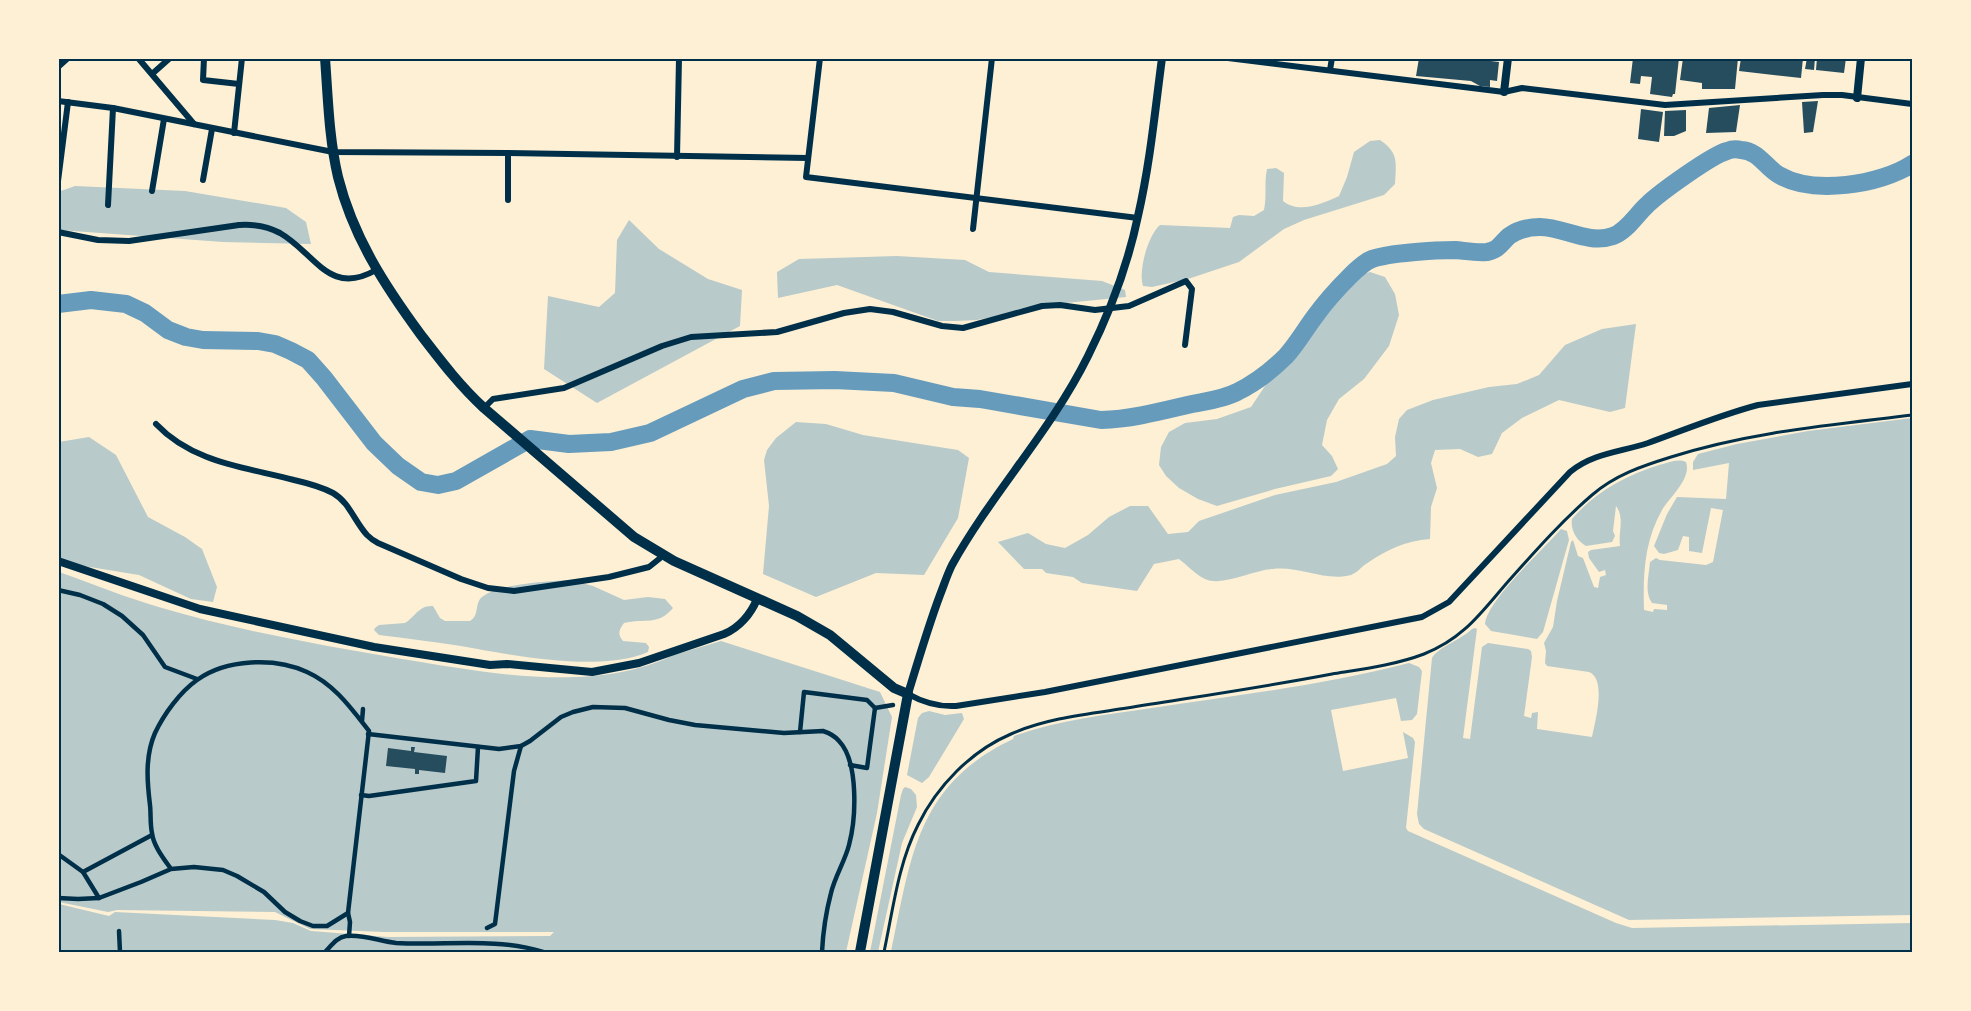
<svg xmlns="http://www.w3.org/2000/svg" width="1971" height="1011" viewBox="0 0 1971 1011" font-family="Manrope,sans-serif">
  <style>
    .green { fill: #b9caca }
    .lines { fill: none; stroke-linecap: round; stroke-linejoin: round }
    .river { stroke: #669bbc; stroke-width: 18 }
    .building { fill: #264d5e }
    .service { stroke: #003049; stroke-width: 3 }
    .pedestrian { stroke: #003049; stroke-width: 4.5 }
    .minor { stroke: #003049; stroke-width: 6 }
    .tertiary { stroke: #003049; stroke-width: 8 }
    .primary { stroke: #003049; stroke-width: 10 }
    .neatline { fill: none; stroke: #003049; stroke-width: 2 }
  </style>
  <rect width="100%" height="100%" fill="#fdf0d5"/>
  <g class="green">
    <path d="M1380 140C1399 153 1396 162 1395 184L1384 195 1304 220 1284 229 1239 262 1188 279 1152 287 1143 286C1138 271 1148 235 1160 225L1230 228 1233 217 1239 215 1254 216 1264 210C1267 196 1264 183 1267 169L1276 168 1284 173 1283 201C1299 214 1322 204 1339 196L1347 177 1354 152 1370 141Z"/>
    <polygon points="75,186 185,191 286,208 306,222 311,244 223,242 59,230 58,192"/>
    <polygon points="629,220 659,249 708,279 742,290 740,326 597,403 544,369 548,296 599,307 615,293 617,240"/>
    <polygon points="897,256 965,260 989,272 1102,281 1125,290 1126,297 1066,303 977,320 956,321 938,321 837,285 778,298 777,272 799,259"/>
    <polygon points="1370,272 1385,277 1395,294 1399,315 1389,346 1364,379 1339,399 1327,420 1322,445 1332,456 1338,469 1331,476 1275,489 1217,506 1198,499 1179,488 1166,476 1159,465 1161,447 1169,432 1185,423 1217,419 1251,407 1289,350 1331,298 1353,278"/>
    <path d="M1636 324 1625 408 1610 412 1559 400 1522 418 1502 433 1492 454 1478 457 1460 449 1435 450 1431 463 1437 488 1431 507 1430 539C1405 541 1386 550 1366 564 1361 567 1357 573 1351 575 1326 582 1299 566 1273 569 1253 570 1223 587 1205 579 1196 575 1187 565 1179 559L1154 564 1137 591 1082 583 1073 577 1046 573 1042 569H1024L998 542 1028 533 1046 544 1065 548 1088 535 1109 517 1130 506H1148L1168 534 1188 532 1199 521 1275 495 1336 482 1387 464 1396 456 1395 437 1399 419 1407 410 1433 400 1489 387 1517 384 1539 375 1565 345 1602 329Z"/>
    <path d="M1912 418V915L1629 920 1424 829 1419 824 1417 814 1432 658C1437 648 1462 639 1472 629L1475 628 1477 629 1463 738 1470 739 1482 647 1488 643 1528 649 1531 651 1532 657 1524 716 1531 718 1532 713 1538 712 1537 729 1592 737C1595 722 1607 679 1589 672L1547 666 1545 663 1546 651 1544 643 1553 627 1557 601 1571 542 1573 540 1578 556 1583 558 1594 587 1598 588 1600 577 1606 575 1605 570 1599 572 1589 558 1588 552 1591 550 1620 546C1618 532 1625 518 1616 506L1613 531 1615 536 1612 542 1586 546C1577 541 1570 530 1572 519 1595 492 1625 476 1659 465 1668 463 1677 458 1686 462 1692 478 1670 497 1662 510 1644 542 1643 575 1644 610L1653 612 1654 609 1667 610V605L1652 603C1644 592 1649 575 1650 562L1656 558 1660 560 1706 565 1713 562 1723 510 1711 508 1702 553 1689 551V537L1683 536 1678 550 1664 554 1659 553 1654 546 1667 514 1677 497 1726 499 1729 463 1693 470V462L1698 454 1737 444 1808 431Z"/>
    <polygon points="796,422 826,424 863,435 958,450 969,458 958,518 924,575 876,573 816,597 763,574 769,506 764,460 767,450 776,438"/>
    <polygon points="89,437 116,455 148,517 185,537 202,549 217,587 213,602 191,599 139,575 59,562 59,442"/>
    <path d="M1561 529 1567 531 1569 540 1543 632 1537 639 1491 631 1485 624C1487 600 1544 549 1561 529Z"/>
    <path d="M59 572C93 584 127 598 162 608 240 631 321 645 402 659 489 673 592 694 674 655L721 641 880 692 892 717 877 813 846 952H59V904L109 916 115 912 275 920 293 923 311 931 388 937 550 936 554 932H384L310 929 275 912 117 910 108 912 59 902Z"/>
    <path d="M570 580 593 586 624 600 648 597 665 599 673 608C658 626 645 618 624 623 619 630 617 634 623 641L646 643 649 647 648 652C601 673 511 655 461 646 434 642 406 638 379 635L374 630 375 628 379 625 405 623C415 617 419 605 433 606L440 618 445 621H470C480 615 474 604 482 597 497 584 550 581 570 580Z"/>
    <path d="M1409 663 1419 667 1422 671 1417 714 1412 720 1401 721 1396 698 1331 710 1343 771 1408 758 1403 732 1413 738 1415 742 1406 828 1408 831 1616 923 1632 928 1912 923V952H891C911 858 916 785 1013 739L1014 736C1058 720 1105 715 1152 708 1238 695 1325 685 1409 663Z"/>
    <polygon points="929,711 945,715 962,713 964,719 929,777 922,783 907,775 918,718 922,713"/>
    <polygon points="905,787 911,789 916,795 917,807 902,843 878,952 870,952 901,795 903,789"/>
  </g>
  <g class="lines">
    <path class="river" d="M58 304 91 300 126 304 145 313 168 330 186 337 203 340 258 341 275 344 291 351 308 360 324 378 374 443 398 466 421 482 438 485 456 481 530 439 569 444 611 442 650 433 743 389 774 381 835 380 894 383 953 397 980 399 1101 420C1132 419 1162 411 1192 404 1207 401 1224 399 1237 392 1255 383 1272 370 1286 356 1297 344 1306 328 1316 315 1326 301 1338 288 1350 276 1356 270 1364 262 1372 259 1389 253 1436 250 1455 250 1466 251 1477 253 1487 252 1499 250 1501 243 1509 236 1519 229 1528 227 1540 227 1564 227 1588 245 1613 236 1627 231 1636 215 1647 205 1659 193 1712 155 1727 151 1732 149 1737 149 1741 150 1759 151 1765 167 1779 175 1813 195 1880 185 1912 164"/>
  </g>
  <g class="building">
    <polygon points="1419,58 1466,58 1499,62 1497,81 1490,80 1490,87 1480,86 1471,81 1416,76"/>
    <polygon points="1633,58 1679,58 1675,94 1673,94 1672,97 1650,94 1652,77 1641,76 1640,84 1630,83"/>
    <polygon points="1683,58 1738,58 1735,89 1702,89 1702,83 1680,80"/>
    <polygon points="1741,58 1803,58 1801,78 1739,71"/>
    <polygon points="1807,58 1815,58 1814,70 1805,69"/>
    <polygon points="1817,58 1846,58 1844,73 1816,70"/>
    <polygon points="1818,101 1813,132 1804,133 1802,102"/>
    <polygon points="1740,105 1736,132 1706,133 1709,108"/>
    <polygon points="1641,109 1663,112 1659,142 1638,139"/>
    <polygon points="1686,110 1686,131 1674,136 1664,136 1665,111"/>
    <polygon points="411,747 415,747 414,752 447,756 445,773 419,770 419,774 415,774 415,769 386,766 388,748 411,751"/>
  </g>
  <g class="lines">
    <path class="service" d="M884 952C893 910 898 864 918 825 937 786 971 751 1011 734 1047 718 1088 714 1127 708 1195 697 1264 687 1332 674 1363 669 1395 665 1424 654 1467 637 1484 608 1513 576 1538 548 1564 519 1592 495 1615 475 1642 466 1671 457 1749 432 1831 425 1912 415"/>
    <g class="pedestrian">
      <polyline points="58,590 80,595 103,604 122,616 143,635 165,667 197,679"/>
      <polyline points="875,708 893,705"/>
      <polyline points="362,721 363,709"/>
      <polyline points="800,732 804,692 867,700 875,708 867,768 850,765"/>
      <path d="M368 734 499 749 521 746 530 741 561 717 573 712 593 707 625 708 669 720 695 725 784 733 823 731C829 733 835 736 839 741 859 762 856 819 849 845 845 861 835 876 831 893 826 912 823 932 822 952"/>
      <polyline points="361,795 369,796 476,781 478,747"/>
      <polyline points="58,854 83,872 99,898"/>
      <polyline points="83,872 152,835"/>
      <path d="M58 898 78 899 99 898 141 882 171 869 194 867 223 870 237 876 264 892 285 912 300 921 313 926H327L348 913 369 731C351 708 334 684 307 672 275 657 226 659 197 680 180 692 164 714 155 733 145 756 147 781 150 805 151 814 150 824 152 833 153 845 164 859 171 869"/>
      <polyline points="348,913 350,922 349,936"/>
      <polyline points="487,928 495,924 514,771 521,746"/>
      <polyline points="119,931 120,952"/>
      <path d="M325 952C331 946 337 937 346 936 362 934 380 941 396 943 445 946 495 937 543 952"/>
    </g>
    <g class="minor">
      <polyline points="138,58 194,124"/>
      <polyline points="204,58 203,80 239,84"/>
      <polyline points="820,58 806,177 1138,218"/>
      <polyline points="1228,58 1488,90 1504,92 1522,88 1665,105 1823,95 1842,95 1912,104"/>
      <polyline points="58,67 68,58"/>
      <polyline points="1330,70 1332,58"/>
      <polyline points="152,74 170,58"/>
      <polyline points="58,101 113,108 333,152 508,153 808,158"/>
      <polyline points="234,133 242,58"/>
      <polyline points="677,157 679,58"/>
      <polyline points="203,180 212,129"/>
      <polyline points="58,181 68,102"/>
      <polyline points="152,191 164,119"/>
      <polyline points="508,200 508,153"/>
      <polyline points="108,205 113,108"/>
      <polyline points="973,229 992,58"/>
      <path d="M58 232 98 240 129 241 239 225C253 224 267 226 280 233 315 253 329 297 376 270"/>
      <polyline points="484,408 493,399 564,388 662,346 691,337 777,332 844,313 870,309 893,312 942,326 963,328 1042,306 1060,305 1095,310 1129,306 1186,281 1192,289 1185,345"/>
      <path d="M156 424C193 463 245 467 294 480 307 483 320 486 333 493 349 502 355 522 367 535 370 538 374 541 378 543L461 579 488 588 514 591 609 577 649 567 664 555"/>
      <path d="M908 694C924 703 938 707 956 706L1045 692 1422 617 1449 602 1570 472C1593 453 1621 452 1648 443 1684 430 1720 415 1758 405L1912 384"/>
    </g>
    <g class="tertiary">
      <polyline points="1504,92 1508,58"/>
      <polyline points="1857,98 1861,58"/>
      <path d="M58 561 200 609 374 647 490 665 507 664 592 672 639 663 724 634C739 628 751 614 757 599"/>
      <path d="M908 694C918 661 928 627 940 595 944 585 947 575 952 565 992 493 1051 431 1088 356 1110 312 1128 264 1138 216 1150 164 1155 111 1162 58"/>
    </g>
    <path class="primary" d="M325 58C328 98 329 139 338 177 353 237 385 286 421 335 441 361 460 386 484 408L634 537 674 561 797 616 830 635 894 688 908 694 860 952"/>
  </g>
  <rect width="1971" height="1011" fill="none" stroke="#fdf0d5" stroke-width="120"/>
  <rect x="60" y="60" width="1851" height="891" class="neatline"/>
</svg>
